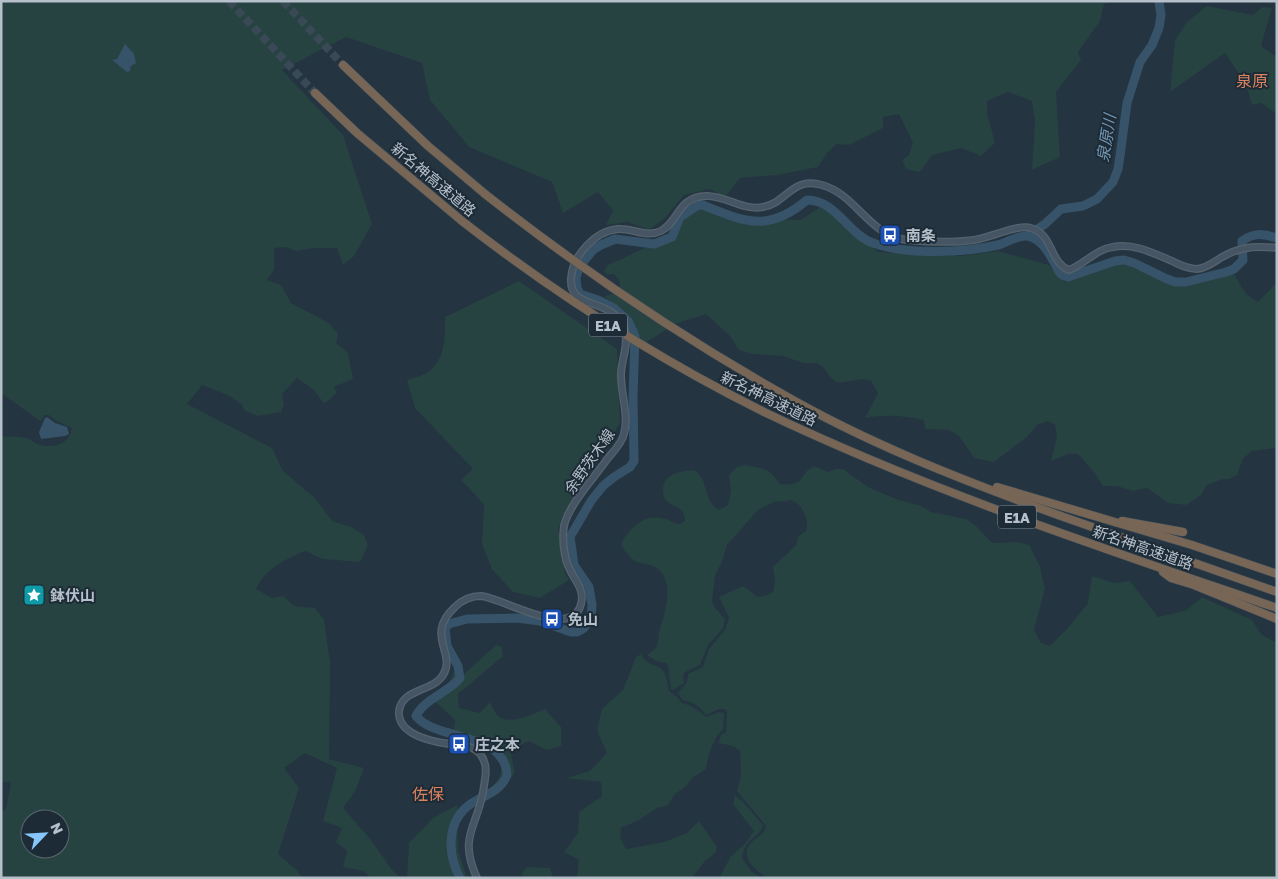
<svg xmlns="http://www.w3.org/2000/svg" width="1278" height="879" viewBox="0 0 1278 879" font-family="'Golos Text','Noto Sans JP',sans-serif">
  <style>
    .green { fill: #264241; fill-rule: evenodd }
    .water { fill: #375369 }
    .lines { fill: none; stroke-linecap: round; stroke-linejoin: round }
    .river { stroke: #375369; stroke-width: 9 }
    .motorway-tunnel { stroke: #3a4956; stroke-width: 8; stroke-dasharray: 8 4; stroke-linecap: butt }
    .secondary-casing { stroke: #56636e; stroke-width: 8 }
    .motorway-casing { stroke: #43505b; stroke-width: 9 }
    .secondary { stroke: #465564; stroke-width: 5.5 }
    .motorway { stroke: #776555; stroke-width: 8 }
    .motorway-bridge-casing { stroke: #43505b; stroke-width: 9; stroke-linecap: butt }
    .motorway-bridge { stroke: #776555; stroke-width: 8 }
    .labels { text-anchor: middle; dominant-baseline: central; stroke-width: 4; stroke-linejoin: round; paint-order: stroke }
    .shield { fill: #1d2b36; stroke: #87939e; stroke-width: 1 }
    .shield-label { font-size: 14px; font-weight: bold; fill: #b5c0cb }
    .street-label { font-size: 15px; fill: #b5c0cb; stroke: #1d2b36 }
    .poi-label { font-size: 15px; font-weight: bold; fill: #b5c0cb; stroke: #1d2b36; text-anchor: start }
    .neighbourhood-label { font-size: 16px; fill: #db8360; stroke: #1d2b36 }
    .water-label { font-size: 16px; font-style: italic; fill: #7396b0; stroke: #1d2b36 }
  </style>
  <rect width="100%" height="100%" fill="#243441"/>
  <g class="green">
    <path d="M1 1H1112L1104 4 1100 21 1078 52 1081 60 1056 92 1060 157 1032 170 1035 121 1032 101 1008 92 987 101V113L995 143 981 156 961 148 932 155 920 172 906 169 902 160 909 155 913 143 899 114 883 117V128L849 145 837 144 827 153 818 167 777 175 740 178 725 197 710 189 684 195 666 217 649 230 628 222 606 225 613 210 598 192 563 213 552 182 469 147 430 100 422 63 346 37 282 70 343 135 372 224 354 256 343 265 337 248H314L296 251 286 247 274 248V270L267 280 281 285 291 303 329 323 338 334 336 343 348 353 353 379 334 387 337 393 324 404 314 390 297 378 282 394 284 404 281 412 258 416 245 411 242 405 230 396 202 385 187 404 272 448 283 471 315 498 332 521 351 527 364 535 368 545 360 562 323 559 305 551C286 559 265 569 256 589L272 598 283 596 294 606 315 608 324 619 330 662 329 759 364 768 356 790 343 808 371 840 392 870 401 878H371L363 871 343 867 347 851 336 842 342 828 323 821 337 768 305 753 284 768 299 788 278 854 298 871 302 878H1V812L6 809 11 782H1V436C9 437 18 436 26 438 31 439 35 444 40 445 55 448 69 444 72 428L56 421 49 415H45L40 421 1 393ZM30 819H60V849H30Z"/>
    <polygon points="1207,6 1253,15 1262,7 1272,8 1261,46 1277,57 1277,114 1261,103 1252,105 1246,84 1225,53 1170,92 1175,40 1187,22"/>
    <path d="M822 206 878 252 960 256 998 251 1049 265 1065 282 1118 264 1134 267 1164 282 1180 286 1234 274 1246 294 1258 302 1277 282V448L1252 451 1243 459 1237 475 1229 479H1223L1207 485 1201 495 1186 505 1168 503 1147 488 1133 491 1117 486H1103L1094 472 1078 454H1068L1051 461 1057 437 1055 425 1048 421 1037 425 1027 437 994 462 974 458 959 436 949 430 925 429 924 420C904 416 886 414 865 418L878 393 871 381 862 379 838 383 831 378 823 367 816 363H803L783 356 752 354 739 350 730 336 706 314 675 324 639 347H636C639 319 625 311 603 296 619 294 626 287 614 274H607L604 271 608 265 647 247 667 234 683 218 702 208 770 219 800 220Z"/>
    <path d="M519 281 617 349 620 423 563 516 558 529 565 573 569 580 540 598 513 592 492 569 482 544 484 504 461 480 473 469 415 408 407 380C414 377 424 376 429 371 446 358 445 336 445 317Z"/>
    <path d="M744 465C762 468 769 468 780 484 808 486 796 476 814 466L828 472 835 469H843L868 487 896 499 921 506 931 512 966 519 976 526 992 543 1018 542 1029 545 1040 567 1045 589 1034 630 1041 643 1050 646 1067 629 1088 603 1092 576 1114 583 1130 581 1158 617 1185 611 1202 597 1252 620 1262 635 1277 643V878H767C755 870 736 855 754 840 760 835 764 834 766 826L737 791 741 776 740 751 733 746 718 743 721 735 726 732 727 712 725 709H719L706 715C700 706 693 702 682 700L678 693 687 682 688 674 703 667 709 649 725 630 729 618 719 597 743 586 758 597 765 596 773 592 775 581 773 567 796 545 799 536 807 530V521L804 513 801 507 796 502 790 500 784 502 776 501 758 510 727 545 722 561 715 576 712 601 714 606 725 619 723 628 708 645 700 665 685 672 683 674 684 683 673 690 671 689 668 665 666 663 656 661 648 656V654C662 646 656 641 660 628 666 611 675 578 655 567 650 564 645 564 640 563 633 562 624 551 621 544 629 529 642 515 661 518 668 519 673 523 680 524L685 521C685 506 672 508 665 499 663 496 663 491 663 488 665 473 682 471 694 470 709 479 703 501 719 510L728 505 731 491 729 475 737 467Z"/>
    <path d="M496 645 502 647 503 656 458 694 459 708 480 713 490 702C492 706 495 713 498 716 511 726 532 714 545 709L561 727V746L547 750 529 741 510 750 515 773 499 791 491 787C502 778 502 770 502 756L477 742 453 735 455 720 439 705 433 701 432 695 450 681 455 669 464 674Z"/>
    <path d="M641 654C645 663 653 664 660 668 667 672 667 684 669 691L677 697 682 703C693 706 697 709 706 717L719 712 724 713 723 729C713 739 708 755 706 769L692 778 685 787 675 794 668 805 657 808 639 820 621 828 620 838 626 849 664 842 687 833 699 821 717 847 716 852 705 861 692 878H577L579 860 564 852 578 833 579 812 602 796 601 782 566 778 590 771 607 753 597 730 602 709 623 690 636 657Z"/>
    <path d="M735 796 742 801 763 825C760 838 745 837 742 858L751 871 761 878H719L731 856 745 844 754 831 733 804Z"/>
    <polygon points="457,805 458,850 467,878 407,878 409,843 433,818"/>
    <polygon points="527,867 550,868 553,878 525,878 521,874"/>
  </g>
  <g class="water">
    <polygon points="125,44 134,54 136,63 131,66 130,71 127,72 112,60 117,59"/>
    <polygon points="47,417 55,423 67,427 69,434 65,436 41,439 39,432 45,418"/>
  </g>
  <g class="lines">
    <g class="river">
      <polyline points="1030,234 1045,224 1061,209 1083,206 1097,199 1113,182 1118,169 1120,156 1127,103 1140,62 1152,45 1159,28 1161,15 1159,1"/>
      <path d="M460 878C447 853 446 820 472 803 485 795 501 791 507 775 505 731 435 741 416 716 424 699 448 693 460 678L458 666 447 646 445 628 449 624 467 619 517 618 540 621 571 632H577L584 628 591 618 592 605 589 587 574 565 570 537 591 501 603 486 614 477 630 467 634 461 633 396 635 336 628 321 614 308 598 300 580 294 577 288 576 278 579 267 593 250 601 245 615 239 654 244 672 237 680 217 700 204C743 221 767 234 807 200 836 200 848 234 873 243 906 255 963 253 998 245 1007 243 1017 235 1027 236 1041 238 1049 253 1055 264 1057 267 1058 272 1061 274 1063 276 1065 276 1068 277L1115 261 1124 260 1134 263 1167 279 1175 282H1186L1226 272 1234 269 1243 260 1242 241C1254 232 1263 234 1277 238"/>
    </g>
    <g class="motorway-tunnel">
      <polyline points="229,1 315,93"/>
      <polyline points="283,1 343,65"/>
    </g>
    <g class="secondary-casing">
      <path id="secondary" d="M477 878C457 835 479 826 484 786 485 779 487 771 485 764 479 742 459 746 443 743 432 741 416 737 408 730 402 726 398 718 399 711 402 688 433 692 443 675 457 654 424 635 455 607 462 600 471 596 481 596 503 598 572 641 581 604 585 590 575 581 570 570 564 559 562 539 564 526 569 504 595 477 608 458 614 451 622 443 624 434 629 416 621 394 621 375 621 360 629 345 625 331 616 296 569 312 571 279 572 256 595 231 618 229 633 228 646 238 661 231 679 222 677 197 706 196 725 195 743 211 763 207 787 203 792 176 822 185 857 195 868 235 907 240 929 242 952 243 974 240 990 238 1017 224 1031 228 1054 235 1049 262 1069 270 1085 264 1096 249 1113 247 1134 243 1153 253 1172 261 1180 265 1188 269 1197 269 1209 268 1218 258 1228 254 1244 246 1260 246 1277 248"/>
    </g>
    <g class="motorway-casing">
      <g id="motorway">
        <polyline points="343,65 428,146 485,194"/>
        <polyline points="315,93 357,133 462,221"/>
        <path d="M777 391C866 443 962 480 1058 515 1131 541 1204 566 1277 592"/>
        <path d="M764 412C929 491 1103 548 1277 608"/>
        <polyline points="997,487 1192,545 1277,574"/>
        <polyline points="1122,521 1183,532"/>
        <polyline points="1163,572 1171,578 1194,585 1277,619"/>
      </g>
    </g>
    <use href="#secondary" class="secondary"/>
    <use href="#motorway" class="motorway"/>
    <g class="motorway-bridge-casing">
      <g id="motorway-bridge">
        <path d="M485 194C578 267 675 333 777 391"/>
        <path d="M462 221C557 295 656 358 764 412"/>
      </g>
    </g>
    <use href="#motorway-bridge" class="motorway-bridge"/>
  </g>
  <defs>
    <g id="bus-square" transform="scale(1.125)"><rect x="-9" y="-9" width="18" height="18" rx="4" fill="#1a4fb4" stroke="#1d2b36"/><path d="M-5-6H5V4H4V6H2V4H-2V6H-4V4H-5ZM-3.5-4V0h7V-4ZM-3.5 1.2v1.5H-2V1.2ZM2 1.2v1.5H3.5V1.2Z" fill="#fff"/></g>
    <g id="sight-square" transform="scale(1.125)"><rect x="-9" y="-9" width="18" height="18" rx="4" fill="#0f9aa8" stroke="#1d2b36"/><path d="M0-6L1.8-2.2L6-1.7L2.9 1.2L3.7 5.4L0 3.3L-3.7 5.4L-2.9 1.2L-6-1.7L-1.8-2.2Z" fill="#fff"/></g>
  </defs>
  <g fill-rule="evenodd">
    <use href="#bus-square" x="890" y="235"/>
    <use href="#sight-square" x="34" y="595"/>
    <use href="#bus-square" x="552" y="619"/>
    <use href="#bus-square" x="459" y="744"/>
  </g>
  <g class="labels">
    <g class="shield">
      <rect x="589" y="313.5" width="38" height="23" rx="4"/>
      <rect x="998" y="505.5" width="38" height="23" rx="4"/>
    </g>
    <g class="shield-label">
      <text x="608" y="325">E1A</text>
      <text x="1017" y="517">E1A</text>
    </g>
    <g class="street-label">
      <text transform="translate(434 179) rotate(40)">新名神高速道路</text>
      <text transform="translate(769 398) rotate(26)">新名神高速道路</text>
      <text transform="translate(589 461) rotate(-55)">余野茨木線</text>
      <text transform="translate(1143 547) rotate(19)">新名神高速道路</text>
    </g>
    <g class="poi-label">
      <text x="906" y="235">南条</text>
      <text x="50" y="595">鉢伏山</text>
      <text x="568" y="619">免山</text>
      <text x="475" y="744">庄之本</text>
    </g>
    <g class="neighbourhood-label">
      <text x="1252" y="81">泉原</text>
      <text x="428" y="794">佐保</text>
    </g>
    <g class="water-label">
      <text transform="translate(1106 138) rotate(-81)">泉原川</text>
    </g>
  </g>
  <rect width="1278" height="879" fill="none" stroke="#b5c0cb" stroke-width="5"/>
  <g transform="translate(45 834) rotate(65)"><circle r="24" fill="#1d2b36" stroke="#5a6772"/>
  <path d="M0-4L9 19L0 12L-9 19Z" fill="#87c6fd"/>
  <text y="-8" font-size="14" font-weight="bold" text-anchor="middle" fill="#b5c0cb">N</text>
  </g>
</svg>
